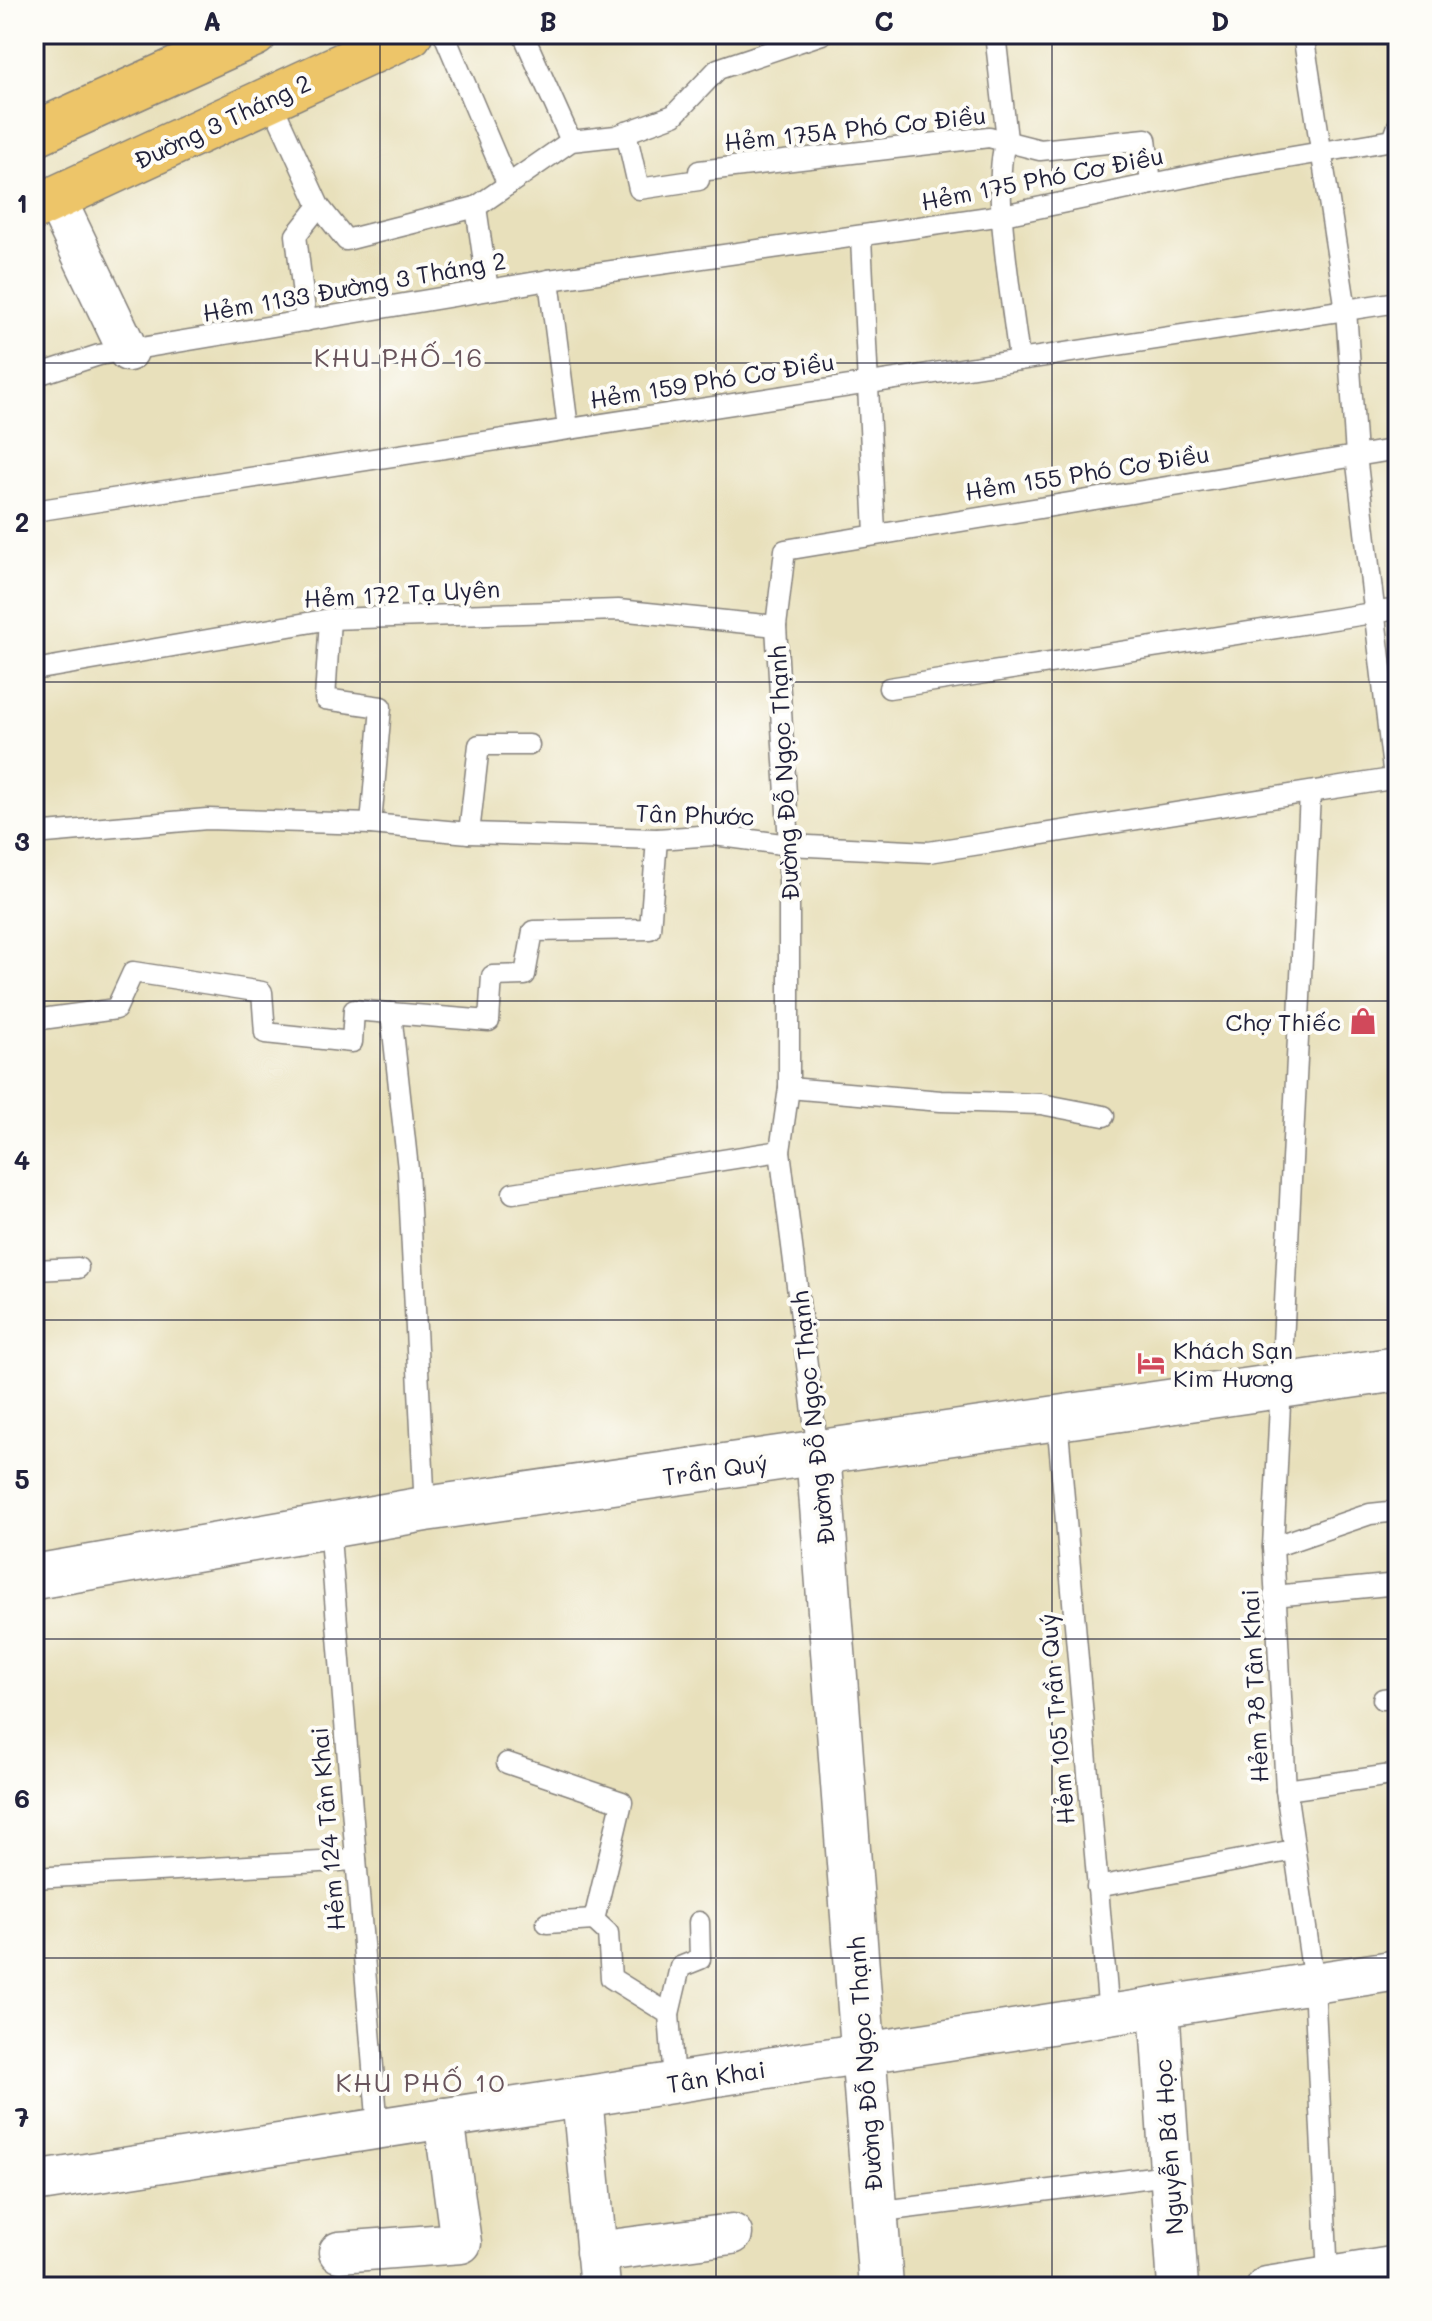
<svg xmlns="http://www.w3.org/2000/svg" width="1432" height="2321" viewBox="0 0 1432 2321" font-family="Mali,sans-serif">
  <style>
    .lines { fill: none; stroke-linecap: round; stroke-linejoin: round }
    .service-casing { stroke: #85817b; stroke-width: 23 }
    .minor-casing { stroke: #85817b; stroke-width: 43 }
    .tertiary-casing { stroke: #85817b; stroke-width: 47 }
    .primary-casing { stroke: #85817b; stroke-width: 47 }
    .service { stroke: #fff; stroke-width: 20 }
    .minor { stroke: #fff; stroke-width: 40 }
    .tertiary { stroke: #fff; stroke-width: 44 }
    .primary { stroke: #edc569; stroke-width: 44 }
    .grid { fill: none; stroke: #22223b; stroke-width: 2; stroke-opacity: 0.55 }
    .labels { text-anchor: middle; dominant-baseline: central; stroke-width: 8; stroke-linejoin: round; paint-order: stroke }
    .street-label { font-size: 24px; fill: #22223b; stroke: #fdfcf7 }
    .poi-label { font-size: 24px; fill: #22223b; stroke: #fdfcf7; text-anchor: end }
    .neighbourhood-label { font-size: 26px; letter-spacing: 2px; fill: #69545c; stroke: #fdfcf7 }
    .neatline { fill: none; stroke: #22223b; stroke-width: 3 }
    .grid-label { font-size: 26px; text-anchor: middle; font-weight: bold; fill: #22223b }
  </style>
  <rect width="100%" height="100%" fill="#fdfcf7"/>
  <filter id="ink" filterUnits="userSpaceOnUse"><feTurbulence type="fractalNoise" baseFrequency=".0125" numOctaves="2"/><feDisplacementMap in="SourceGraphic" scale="16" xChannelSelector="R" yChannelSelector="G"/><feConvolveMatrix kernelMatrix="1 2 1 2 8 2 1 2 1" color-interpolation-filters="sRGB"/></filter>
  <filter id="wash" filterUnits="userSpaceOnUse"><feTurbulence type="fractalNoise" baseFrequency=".006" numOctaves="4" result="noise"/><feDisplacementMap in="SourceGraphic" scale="32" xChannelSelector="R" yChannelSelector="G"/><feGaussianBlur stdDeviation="1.8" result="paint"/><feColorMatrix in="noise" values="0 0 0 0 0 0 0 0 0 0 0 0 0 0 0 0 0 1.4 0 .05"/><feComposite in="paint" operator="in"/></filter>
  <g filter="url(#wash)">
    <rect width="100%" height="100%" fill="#e8e0bb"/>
  </g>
  <g filter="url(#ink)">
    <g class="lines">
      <g class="service-casing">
        <g id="service">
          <polyline points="444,34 508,185"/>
          <polyline points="523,34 571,141"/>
          <path d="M995 34 1007 139C989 178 1014 312 1019 360"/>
          <polyline points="1303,34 1346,310 1356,455 1394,778"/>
          <polyline points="270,99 319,206 346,240 476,207 571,141 616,136 674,115 718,69 822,34"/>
          <polyline points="626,132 639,189 699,180 699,171 989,137 1040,150 1146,139 1151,184"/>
          <polyline points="476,207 488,290"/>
          <polyline points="861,238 875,533"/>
          <polyline points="549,280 568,428"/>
          <polyline points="306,321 296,235 319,206"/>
          <polyline points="34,376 99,355 549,280 1003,215 1234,167 1393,140 1398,126"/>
          <polyline points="34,511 1398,302"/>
          <polyline points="330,619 325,699 381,707 371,824"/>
          <polyline points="34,670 330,619 618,610 776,626"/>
          <polyline points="889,688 1398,609"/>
          <polyline points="1310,794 1273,1547 1286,1790 1314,1983 1328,2277"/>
          <polyline points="469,833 479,745 529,745"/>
          <polyline points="34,834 207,819 371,824 469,833 657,839 714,835 789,845 929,852 1398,778"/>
          <polyline points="391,1013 408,1169 425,1509"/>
          <polyline points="34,1020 116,1009 133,972 262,992 265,1033 352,1042 354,1010 489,1021 492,976 525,975 533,931 650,929 657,839"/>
          <polyline points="789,1088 941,1101 1041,1104 1104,1116"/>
          <polyline points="513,1193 780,1151"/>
          <polyline points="34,1270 78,1268"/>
          <polyline points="1057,1418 1109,2015"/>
          <polyline points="818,1452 780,1151 789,1088 789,845 776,626 785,550 1398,449"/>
          <polyline points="329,1525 378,2129"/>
          <polyline points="1273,1547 1370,1514 1398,1511"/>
          <polyline points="1274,1596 1398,1584"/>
          <polyline points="1383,1699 1398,1697"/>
          <polyline points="507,1763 622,1802 594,1920 608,1933 611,1978 669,2014 674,2082"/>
          <polyline points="1286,1790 1398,1774"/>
          <polyline points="34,1878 356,1860"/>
          <polyline points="1097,1887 1294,1850"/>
          <polyline points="547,1923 594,1920"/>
          <polyline points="669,2014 680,1967 700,1959 699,1922"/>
          <polyline points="875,2212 1168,2175"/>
        </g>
      </g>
      <g class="minor-casing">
        <g id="minor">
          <polyline points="55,198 128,351"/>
          <polyline points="1159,2007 1178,2287"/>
          <polyline points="582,2097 600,2287"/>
          <polyline points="34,2182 1398,1970"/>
          <polyline points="339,2252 461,2243 444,2118"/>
          <polyline points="596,2252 732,2234"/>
          <polyline points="1267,2287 1398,2266"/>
        </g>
      </g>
      <g class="tertiary-casing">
        <g id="tertiary">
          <polyline points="818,1452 881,2287"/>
          <polyline points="34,1577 425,1509 1398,1369"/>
        </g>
      </g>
      <g class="primary-casing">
        <g id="primary">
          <polyline points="34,134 255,34"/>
          <polyline points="34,208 410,34"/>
        </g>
      </g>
      <use href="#service" class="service"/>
      <use href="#minor" class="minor"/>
      <use href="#tertiary" class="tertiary"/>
      <use href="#primary" class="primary"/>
    </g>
  </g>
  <path class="grid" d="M380 34V2287M716 34V2287M1052 34V2287M34 363H1398M34 682H1398M34 1001H1398M34 1320H1398M34 1639H1398M34 1958H1398"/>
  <defs>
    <g id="shop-bare" transform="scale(2.16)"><path d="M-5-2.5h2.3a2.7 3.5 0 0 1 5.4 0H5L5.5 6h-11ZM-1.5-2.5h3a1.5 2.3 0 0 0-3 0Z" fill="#d1495b" stroke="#fdfcf7" stroke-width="2.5" paint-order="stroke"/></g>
    <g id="hotel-bare" transform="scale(2.16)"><path d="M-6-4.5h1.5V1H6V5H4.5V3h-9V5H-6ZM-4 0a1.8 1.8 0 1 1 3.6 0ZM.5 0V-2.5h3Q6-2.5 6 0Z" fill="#d1495b" stroke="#fdfcf7" stroke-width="2.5" paint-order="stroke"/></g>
  </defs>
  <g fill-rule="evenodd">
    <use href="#shop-bare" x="1363" y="1021"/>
    <use href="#hotel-bare" x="1151" y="1363"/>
  </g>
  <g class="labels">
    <g class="street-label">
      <text transform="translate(222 121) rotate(-25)">Đường 3 Tháng 2</text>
      <text transform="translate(855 128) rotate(-6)">Hẻm 175A Phó Cơ Điều</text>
      <text transform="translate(1042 178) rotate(-11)">Hẻm 175 Phó Cơ Điều</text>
      <text transform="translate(354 286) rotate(-10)">Hẻm 1133 Đường 3 Tháng 2</text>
      <text transform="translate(712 380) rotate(-9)">Hẻm 159 Phó Cơ Điều</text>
      <text transform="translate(1087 472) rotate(-9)">Hẻm 155 Phó Cơ Điều</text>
      <text transform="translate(402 593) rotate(-3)">Hẻm 172 Tạ Uyên</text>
      <text transform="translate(783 773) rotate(-93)">Đường Đỗ Ngọc Thạnh</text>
      <text transform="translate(695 814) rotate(2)">Tân Phước</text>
      <text transform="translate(812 1418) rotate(-96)">Đường Đỗ Ngọc Thạnh</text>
      <text transform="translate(715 1469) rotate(-8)">Trần Quý</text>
      <text transform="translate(1254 1686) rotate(-93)">Hẻm 78 Tân Khai</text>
      <text transform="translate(1056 1719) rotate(-95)">Hẻm 105 Trần Quý</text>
      <text transform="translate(327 1829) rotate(-95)">Hẻm 124 Tân Khai</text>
      <text transform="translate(864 2064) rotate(-94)">Đường Đỗ Ngọc Thạnh</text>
      <text transform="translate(716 2076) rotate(-9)">Tân Khai</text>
      <text transform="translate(1168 2147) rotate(-94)">Nguyễn Bá Học</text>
    </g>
    <g class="poi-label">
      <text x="1341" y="1021">Chợ Thiếc</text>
      <text x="1173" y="1349" text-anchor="start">Khách Sạn<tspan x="1173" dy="28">Kim Hương</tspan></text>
    </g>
    <g class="neighbourhood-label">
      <text x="399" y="357">KHU PHỐ 16</text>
      <text x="421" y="2082">KHU PHỐ 10</text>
    </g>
  </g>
  <rect width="1432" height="2321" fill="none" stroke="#fdfcf7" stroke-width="88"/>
  <rect x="44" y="44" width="1344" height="2233" class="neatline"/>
  <g class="grid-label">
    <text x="212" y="31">A</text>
    <text x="548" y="31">B</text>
    <text x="884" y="31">C</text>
    <text x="1220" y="31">D</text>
    <text x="22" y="213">1</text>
    <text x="22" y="532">2</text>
    <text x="22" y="851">3</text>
    <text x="22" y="1170">4</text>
    <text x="22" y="1489">5</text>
    <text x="22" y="1808">6</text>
    <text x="22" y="2127">7</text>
  </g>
</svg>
